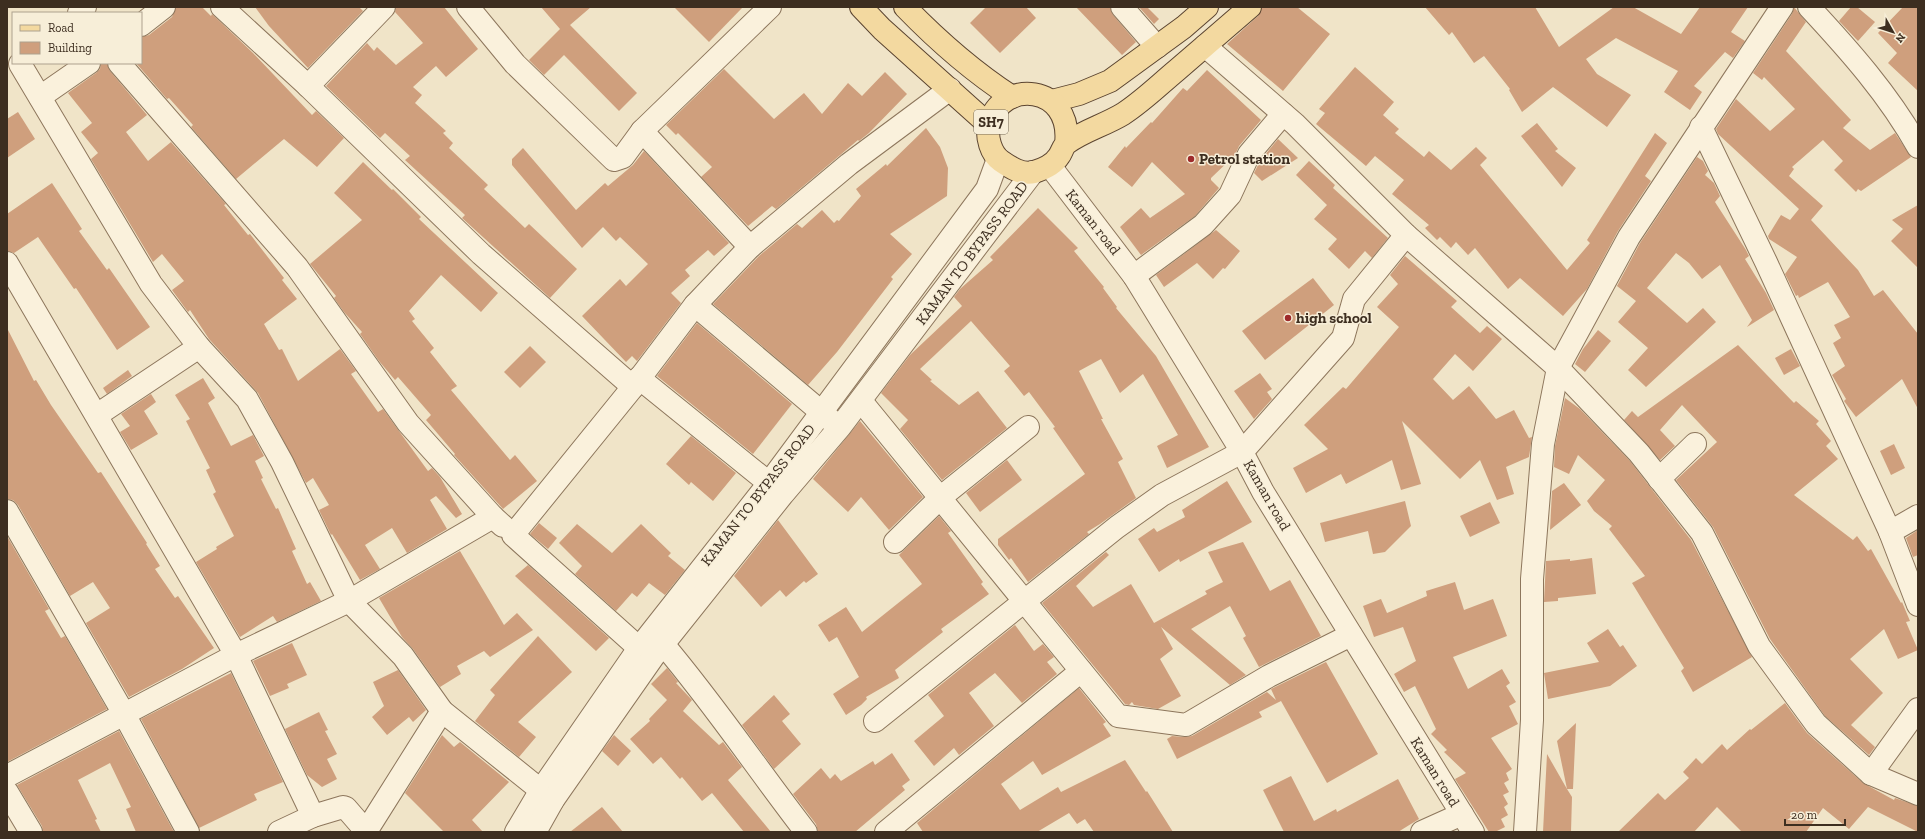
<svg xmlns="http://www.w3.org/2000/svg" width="1925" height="839" viewBox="0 0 1925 839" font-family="'Zilla Slab',serif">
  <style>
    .building { fill: #cf9f7d }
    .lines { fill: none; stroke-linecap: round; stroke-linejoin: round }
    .minor-casing { stroke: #8d765c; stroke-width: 24 }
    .major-casing { stroke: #5b4430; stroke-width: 24 }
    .minor { stroke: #faf1dc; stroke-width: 22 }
    .major { stroke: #f3d9a0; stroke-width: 22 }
    .poi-dot { fill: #9e2a2b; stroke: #f7eed8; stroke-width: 1.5 }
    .labels { text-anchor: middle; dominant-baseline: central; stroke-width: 3; stroke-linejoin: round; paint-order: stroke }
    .shield { fill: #f7eed8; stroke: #756857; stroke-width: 1 }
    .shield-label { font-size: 14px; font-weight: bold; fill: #3d2e20 }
    .poi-label { font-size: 15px; font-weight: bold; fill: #3d2e20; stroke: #f7eed8; text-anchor: start }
    .street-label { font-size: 15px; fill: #3d2e20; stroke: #f7eed8 }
  </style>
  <rect width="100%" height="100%" fill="#f0e4c8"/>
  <g class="building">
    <polygon points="176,7 202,7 211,16 212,14 253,53 312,115 316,111 344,138 317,167 284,139 236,179 191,127 193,125 169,98 167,99 136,63 141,63 141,37 149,35 172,17"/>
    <polygon points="255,7 359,7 363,11 308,68 269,26"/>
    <polygon points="396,7 444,7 478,49 446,77 436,66 413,87 422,95 415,103 446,131 443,133 453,143 449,148 488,185 484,189 525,228 529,224 577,269 550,298 462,218 465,215 405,160 410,156 385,133 380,138 326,86 367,43 374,51 377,47 396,65 423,43 395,12"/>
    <polygon points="541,7 591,7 570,25 637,93 619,111 564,55 544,75 529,60 560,29"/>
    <polygon points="674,7 743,7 709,42"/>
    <polygon points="986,7 1026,7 1036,18 1000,53 970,23"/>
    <polygon points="1076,7 1110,7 1113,15 1136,42 1122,55"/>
    <polygon points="1139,7 1147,7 1159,19 1154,24"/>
    <polygon points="1262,7 1297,7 1330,34 1283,91 1227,44 1258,16"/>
    <polygon points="1425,7 1535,7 1559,47 1614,7 1633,7 1681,34 1700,7 1748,7 1731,32 1745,41 1733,58 1725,52 1694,86 1702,92 1690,110 1664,92 1678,71 1616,38 1586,59 1597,74 1631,95 1607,127 1553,87 1522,112 1509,90 1510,89 1484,56 1474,63 1452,32 1449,35"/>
    <polygon points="1794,7 1806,22 1786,51 1851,120 1843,128 1870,150 1895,133 1911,157 1861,191 1858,189 1856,192 1834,170 1843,161 1823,140 1792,167 1794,169 1789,176 1823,206 1811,220 1858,270 1874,296 1883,290 1918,334 1918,409 1902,379 1856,417 1844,401 1846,399 1832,375 1845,366 1833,343 1841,338 1834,325 1850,317 1828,282 1799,298 1798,295 1796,296 1785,274 1797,257 1769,239 1768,236 1781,215 1790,220 1799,209 1718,134 1716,129 1736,99 1770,131 1795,109 1764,77 1762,80 1753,73 1792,14"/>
    <polygon points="1851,7 1857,7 1875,22 1858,41 1839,21"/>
    <polygon points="1903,7 1918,7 1918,91 1888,63 1897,53 1878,33"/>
    <polygon points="101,63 107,63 110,71 147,115 126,132 148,161 171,142 226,204 224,205 248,235 250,234 284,278 282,280 297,299 264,324 279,350 282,349 298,381 340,349 356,371 351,374 378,412 383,409 428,471 432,468 440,477 462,514 456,518 436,496 430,500 447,529 407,553 392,528 365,545 380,569 360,580 332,534 331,535 319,510 329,505 313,478 306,483 258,393 209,339 190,310 188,312 172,290 184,281 162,254 153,262 91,159 98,153 81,132 92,123 68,93 96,73 100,69"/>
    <polygon points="1355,67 1394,102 1383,115 1399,129 1395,133 1424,157 1429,151 1451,170 1476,147 1487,158 1480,165 1567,270 1590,243 1587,240 1655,133 1667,143 1645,176 1651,181 1618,231 1587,289 1563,316 1520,278 1508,289 1475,248 1468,255 1456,242 1451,248 1440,237 1437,240 1425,228 1429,225 1392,194 1404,180 1375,156 1366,166 1316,124 1325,113 1319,109"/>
    <polygon points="724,69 774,119 804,93 822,114 848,83 862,96 885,72 907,94 869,133 859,141 858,140 776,209 772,206 748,226 701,177 712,167 678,133 676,135 666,125"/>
    <polygon points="1207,70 1261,120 1239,146 1235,155 1211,178 1211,180 1219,188 1195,216 1141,255 1120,227 1141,208 1150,218 1185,194 1152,162 1132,187 1108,167 1125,146 1126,148 1151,122 1152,123 1183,88 1187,91"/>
    <polygon points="18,112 35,139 7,158 7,119"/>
    <polygon points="1537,123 1558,149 1555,151 1576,168 1562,187 1521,136"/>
    <polygon points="926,128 940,147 948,168 947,196 890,234 912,254 891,277 893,279 837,352 808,385 713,304 759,256 797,224 802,228 822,210 834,223 837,220 839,221 861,196 856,189 886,164 887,166"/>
    <polygon points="1278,139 1298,158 1262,181 1254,173 1260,161"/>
    <polygon points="523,148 576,210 605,183 608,186 633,165 644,151 729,243 714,256 708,250 685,270 690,276 671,293 681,303 637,361 632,356 626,362 582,316 620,279 626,286 648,264 620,237 616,241 603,227 582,248 512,165 512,159"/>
    <polygon points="1697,157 1703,161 1708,171 1705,175 1714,183 1720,196 1715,202 1746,250 1749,256 1745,259 1766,293 1774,310 1747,327 1752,320 1720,265 1702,279 1689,263 1676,253 1647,288 1687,323 1703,308 1716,322 1646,387 1628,370 1648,348 1618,322 1636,301 1617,286 1640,243"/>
    <polygon points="1309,161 1335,185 1333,188 1388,238 1372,258 1365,251 1349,269 1328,249 1337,239 1314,219 1327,205 1296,175"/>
    <polygon points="363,162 392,190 393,189 421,217 419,219 498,293 481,312 441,275 409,311 415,319 412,321 434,348 430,352 457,386 451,390 510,460 515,455 537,481 503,509 454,455 455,454 426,420 431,415 398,377 395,380 379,361 360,334 362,332 344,312 334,298 336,296 310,264 362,220 334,193"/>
    <polygon points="52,183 82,229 79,231 107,270 109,268 150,327 117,350 76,288 74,289 38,237 14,253 7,251 7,214"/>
    <polygon points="1918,205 1918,268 1891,241 1903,229 1892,220"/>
    <polygon points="1038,208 1078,248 1074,251 1104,287 1103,288 1117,307 1116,308 1156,356 1209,447 1167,468 1157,446 1178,435 1143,374 1120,393 1101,359 1079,371 1103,419 1101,419 1123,459 1118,462 1136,498 1100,524 1087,532 1089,534 1028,582 1011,558 1009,560 998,545 998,539 1085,474 1053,428 1055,427 1029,392 1024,396 1004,371 1010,366 971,321 920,369 932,380 930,381 959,405 978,391 1007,428 942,480 900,429 908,420 881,393 910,355 962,306 954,297 960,289 993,260 990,257"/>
    <polygon points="1216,230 1240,251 1225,269 1223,268 1213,279 1197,263 1164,287 1156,275"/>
    <polygon points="1405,256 1457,301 1451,307 1480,333 1487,326 1502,339 1473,371 1455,354 1433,379 1453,400 1469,386 1496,419 1514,410 1529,438 1532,437 1529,457 1506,467 1514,494 1497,500 1480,460 1460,479 1402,421 1421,484 1401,490 1392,460 1346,484 1341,474 1306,493 1293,468 1328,449 1304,425 1343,387 1346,389 1399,327 1377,307 1398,284 1390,275"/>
    <polygon points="1313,278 1334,305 1265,360 1242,331"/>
    <polygon points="697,323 792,404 753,454 657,376"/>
    <polygon points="7,328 34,381 36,380 51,405 98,473 101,472 147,543 146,544 160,566 155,569 175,598 178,596 214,648 182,669 129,697 86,623 110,608 93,582 70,596 18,505 13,500 7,499"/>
    <polygon points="1598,330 1611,341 1585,372 1575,364 1583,349"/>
    <polygon points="1738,345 1794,403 1796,401 1819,421 1816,424 1831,441 1826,446 1838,459 1794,495 1853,540 1857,536 1868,551 1871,549 1901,603 1902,602 1910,621 1906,622 1918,650 1898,659 1884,629 1850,659 1883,693 1851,725 1875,747 1869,755 1825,716 1770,639 1713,527 1676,480 1717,442 1682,405 1660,430 1675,446 1660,460 1624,420 1632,411 1638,417"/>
    <polygon points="530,346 546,362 520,388 504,372"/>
    <polygon points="1791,349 1800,366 1784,375 1775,358"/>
    <polygon points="128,370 132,376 107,394 103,388"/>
    <polygon points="1260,373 1272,389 1267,392 1272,399 1254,419 1234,391"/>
    <polygon points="203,378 215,398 208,403 231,446 253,435 264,456 255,461 263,478 261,479 276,509 278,508 296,549 292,551 307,584 310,582 321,601 277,622 273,616 240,637 196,562 217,549 216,547 234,536 213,494 216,492 206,470 210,468 186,421 190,419 175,395"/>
    <polygon points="151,394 156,402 144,411 158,434 131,450 120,432 130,426 121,414"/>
    <polygon points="1565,398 1580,409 1630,461 1691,540 1752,657 1693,692 1681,671 1684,668 1632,583 1645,576 1609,529 1612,526 1594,511 1587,501 1605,480 1578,455 1569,474 1554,467 1555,446"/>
    <polygon points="860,421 923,497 889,530 861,497 848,512 813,479"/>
    <polygon points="691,436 736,473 713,501 691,482 689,485 666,464"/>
    <polygon points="1894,444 1905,468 1891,475 1880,451"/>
    <polygon points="1007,460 1022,480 980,512 966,493"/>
    <polygon points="1227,481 1252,522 1180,562 1179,559 1159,572 1138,539 1154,528 1157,532 1185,517 1182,510"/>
    <polygon points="1564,483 1581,505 1550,530 1552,491"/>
    <polygon points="1405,501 1411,526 1385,552 1373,554 1368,531 1325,542 1320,523"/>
    <polygon points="1490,502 1500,523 1470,537 1460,516"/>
    <polygon points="939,516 951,531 948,533 983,582 981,584 989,594 941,629 943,632 895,670 899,678 866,697 867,699 861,705 846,715 833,694 859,677 837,637 829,642 818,625 846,607 862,632 922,584 899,555"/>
    <polygon points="778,520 818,574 806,583 804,581 786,597 780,590 761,607 734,576"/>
    <polygon points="539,523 557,538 548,549 530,534"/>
    <polygon points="577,524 612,553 641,524 671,553 668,556 685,570 665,595 649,583 637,597 632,593 616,611 575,574 582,566 559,543"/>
    <polygon points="1918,530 1918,555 1913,557 1906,538"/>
    <polygon points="7,536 49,609 45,611 61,638 65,636 107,709 7,762"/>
    <polygon points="1243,542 1270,591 1290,580 1321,636 1259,667 1243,638 1246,636 1230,606 1191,629 1246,675 1230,685 1161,627 1173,649 1160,659 1181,696 1158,709 1134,705 1132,702 1129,705 1125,704 1042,603 1106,552 1109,555 1076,586 1093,607 1131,584 1154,623 1207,594 1205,591 1223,582 1208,552"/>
    <polygon points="460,551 504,625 517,613 533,630 490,657 484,651 457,666 461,674 440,687 413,649 402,637 379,598"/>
    <polygon points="1592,558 1596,594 1558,598 1558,601 1544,602 1546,561 1570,559 1570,561"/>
    <polygon points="528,565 609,638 596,651 515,576"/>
    <polygon points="1455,582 1464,610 1493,599 1507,636 1453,657 1468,689 1502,669 1510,683 1506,686 1516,702 1509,706 1518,724 1491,738 1512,769 1506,773 1509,780 1504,783 1509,792 1503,795 1508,804 1504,807 1508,815 1501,819 1505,827 1495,832 1489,832 1455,779 1466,773 1444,752 1447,750 1431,734 1436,729 1415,686 1404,692 1394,674 1416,661 1403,627 1374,637 1363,606 1381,599 1387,613 1427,596 1426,591"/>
    <polygon points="1015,625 1034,651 1043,644 1054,657 1047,662 1057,674 1022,703 995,673 969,693 994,726 959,755 954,748 934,766 914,741 944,716 928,695"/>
    <polygon points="1608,629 1620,647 1623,645 1637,666 1610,686 1548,699 1544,673 1599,662 1587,643"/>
    <polygon points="538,636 572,672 518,722 536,737 519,757 475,721 495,695 490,690"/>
    <polygon points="292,643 307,675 287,684 289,688 270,696 253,661"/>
    <polygon points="1326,662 1378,754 1327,783 1281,701 1259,712 1262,717 1177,759 1167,739 1172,736 1184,737 1192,736 1267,692 1276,700 1271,689"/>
    <polygon points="667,668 678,682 676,683 692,700 683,711 719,745 723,742 742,767 728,780 771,832 744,832 712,793 702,801 682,777 680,779 661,757 653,764 630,739 650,721 649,719 667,700 651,684"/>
    <polygon points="398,670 426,710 413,722 409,717 387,735 372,717 384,706 373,682"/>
    <polygon points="231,673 283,782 254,794 257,800 199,828 141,719"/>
    <polygon points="1079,688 1106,722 1103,724 1111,736 1042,775 1033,761 1001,784 1020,810 1058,787 1061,792 1125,760 1146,792 1147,791 1173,832 1094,832 1085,819 1077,824 1069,813 1037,832 923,832 917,823"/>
    <polygon points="774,695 790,714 782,721 801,744 774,769 742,725"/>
    <polygon points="1785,703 1807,733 1863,783 1894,800 1895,798 1918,806 1918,832 1868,807 1849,829 1823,808 1806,832 1742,832 1717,807 1694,832 1618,832 1658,793 1665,800 1689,778 1683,772 1696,758 1702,764 1722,744 1727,750 1750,729 1751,730"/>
    <polygon points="319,712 328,730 325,731 337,754 327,759 337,779 322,787 307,775 285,729"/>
    <polygon points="1576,723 1573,789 1567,789 1572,797 1571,832 1543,832 1547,754 1567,789 1557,741"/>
    <polygon points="119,731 174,832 136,832 126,809 131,807 110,763 78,780 97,819 95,820 101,832 43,832 42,826 17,785"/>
    <polygon points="442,735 454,747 460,742 509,782 472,820 483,832 444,832 405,793"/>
    <polygon points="614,735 631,751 618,766 602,751"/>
    <polygon points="892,753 910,780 902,786 905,790 855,832 818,832 816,824 793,794 821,768 830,779 835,774 841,781 873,761 875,765"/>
    <polygon points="1291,776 1314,821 1336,809 1337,812 1398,779 1419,819 1398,832 1284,832 1263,790"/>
    <polygon points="602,807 623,832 570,832"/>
  </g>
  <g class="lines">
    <g class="minor-casing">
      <g id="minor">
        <polyline points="222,7 308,86 481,254 633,387"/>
        <polyline points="468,7 515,64 614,160 623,157 642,131 770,7"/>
        <polyline points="1122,7 1157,47"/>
        <path d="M1809 7C1849 50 1889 95 1918 147"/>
        <polyline points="79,13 85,7"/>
        <polyline points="141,25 164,7"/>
        <polyline points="1205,46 1295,124 1406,235 1558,368 1639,453 1702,533 1759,646 1816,724 1871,774 1918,794"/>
        <polyline points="119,63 297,267 408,423 493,517"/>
        <polyline points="20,64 151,284 199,347 247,399 282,462 349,601 403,656 442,711 553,800"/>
        <polyline points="308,86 384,7"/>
        <polyline points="40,97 89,63"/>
        <polyline points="1701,127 1766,262 1890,532 1918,605"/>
        <polyline points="642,131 750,247"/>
        <polyline points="1050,166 1134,276 1242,452 1263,492 1473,832"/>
        <polyline points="7,263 236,655 313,816"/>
        <polyline points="1134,276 1203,225 1230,195 1249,154 1283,114"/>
        <polyline points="695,305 833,422"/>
        <polyline points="639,378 780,492"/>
        <polyline points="861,401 1118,716 1186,725 1269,676 1351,635"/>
        <polyline points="97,415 199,347"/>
        <polyline points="1659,479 1695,444"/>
        <polyline points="7,511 124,714 188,832"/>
        <polyline points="1890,532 1918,516"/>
        <polyline points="895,542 941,497 1028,427"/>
        <path d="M663 644C714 704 758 770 806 832"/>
        <polyline points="639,648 513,535 633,387 695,305 750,247 849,164 950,89"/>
        <polyline points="875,721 1117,527 1162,495 1242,452 1343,338 1354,299 1406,235"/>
        <polyline points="1871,774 1918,709"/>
        <polyline points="7,776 236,655 349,601 493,517 503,526"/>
        <polyline points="7,792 31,832"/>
        <polyline points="279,832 313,816 343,807 346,808 365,830 367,830 442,711"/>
        <polyline points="516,832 541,790 639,648 769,483 987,189 998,159"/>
        <polyline points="535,832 553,800 653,657 783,494 840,427 1033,172"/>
        <polyline points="886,832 1081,671"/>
        <polyline points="1422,832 1462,814"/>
        <polyline points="1525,832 1532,720 1532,579 1543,444 1558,368 1629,237 1782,7"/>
      </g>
    </g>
    <g class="major-casing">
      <g id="major">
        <polyline points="861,7 882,29 989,125"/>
        <path d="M905 7C938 41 972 71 1012 97"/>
        <polyline points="1052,101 1079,94 1110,81 1184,27 1207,7"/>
        <path d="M1066 144C1073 84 1000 78 989 125 986 137 991 154 1001 161 1011 168 1022 175 1034 172 1044 169 1054 164 1059 156 1062 152 1063 146 1067 143 1083 131 1105 125 1123 114 1143 101 1159 85 1177 70 1201 49 1226 28 1250 7"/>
      </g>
    </g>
    <use href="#minor" class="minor"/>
    <use href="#major" class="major"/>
  </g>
  <g class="poi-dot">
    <circle cx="1191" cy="159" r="4"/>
    <circle cx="1288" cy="318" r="4"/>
  </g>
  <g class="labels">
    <rect class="shield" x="974" y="110" width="34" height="24" rx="3"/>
    <g class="shield-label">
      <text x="991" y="122">SH7</text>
    </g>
    <g class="poi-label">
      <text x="1199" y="159">Petrol station</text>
      <text x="1296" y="318">high school</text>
    </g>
    <g class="street-label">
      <text transform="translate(1093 222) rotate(52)">Kaman road</text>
      <text transform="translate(972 253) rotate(-53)">KAMAN TO BYPASS ROAD</text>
      <text transform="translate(758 495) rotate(-52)">KAMAN TO BYPASS ROAD</text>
      <text transform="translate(1267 495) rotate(60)">Kaman road</text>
      <text transform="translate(1435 772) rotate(58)">Kaman road</text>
    </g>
  </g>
  <rect width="1925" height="839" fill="none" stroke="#3d2e20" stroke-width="16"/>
  <rect x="12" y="12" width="130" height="52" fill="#f7eed8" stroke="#ada18e"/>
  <rect x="20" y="25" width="20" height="6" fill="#f3d9a0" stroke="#ada18e"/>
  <text x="48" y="32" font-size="12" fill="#3d2e20">Road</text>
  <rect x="20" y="42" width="20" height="12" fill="#cf9f7d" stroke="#ada18e"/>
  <text x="48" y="52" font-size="12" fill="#3d2e20">Building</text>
  <g transform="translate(1893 32) rotate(129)" stroke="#f7eed8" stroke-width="3" paint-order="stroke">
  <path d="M0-3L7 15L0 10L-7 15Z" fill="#3d2e20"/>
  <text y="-6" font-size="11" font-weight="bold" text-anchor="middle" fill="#3d2e20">N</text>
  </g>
  <path d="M1785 819v6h60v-6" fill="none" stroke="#3d2e20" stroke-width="2"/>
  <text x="1791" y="819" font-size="12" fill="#3d2e20" stroke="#f7eed8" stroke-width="3" paint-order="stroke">20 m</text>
</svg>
